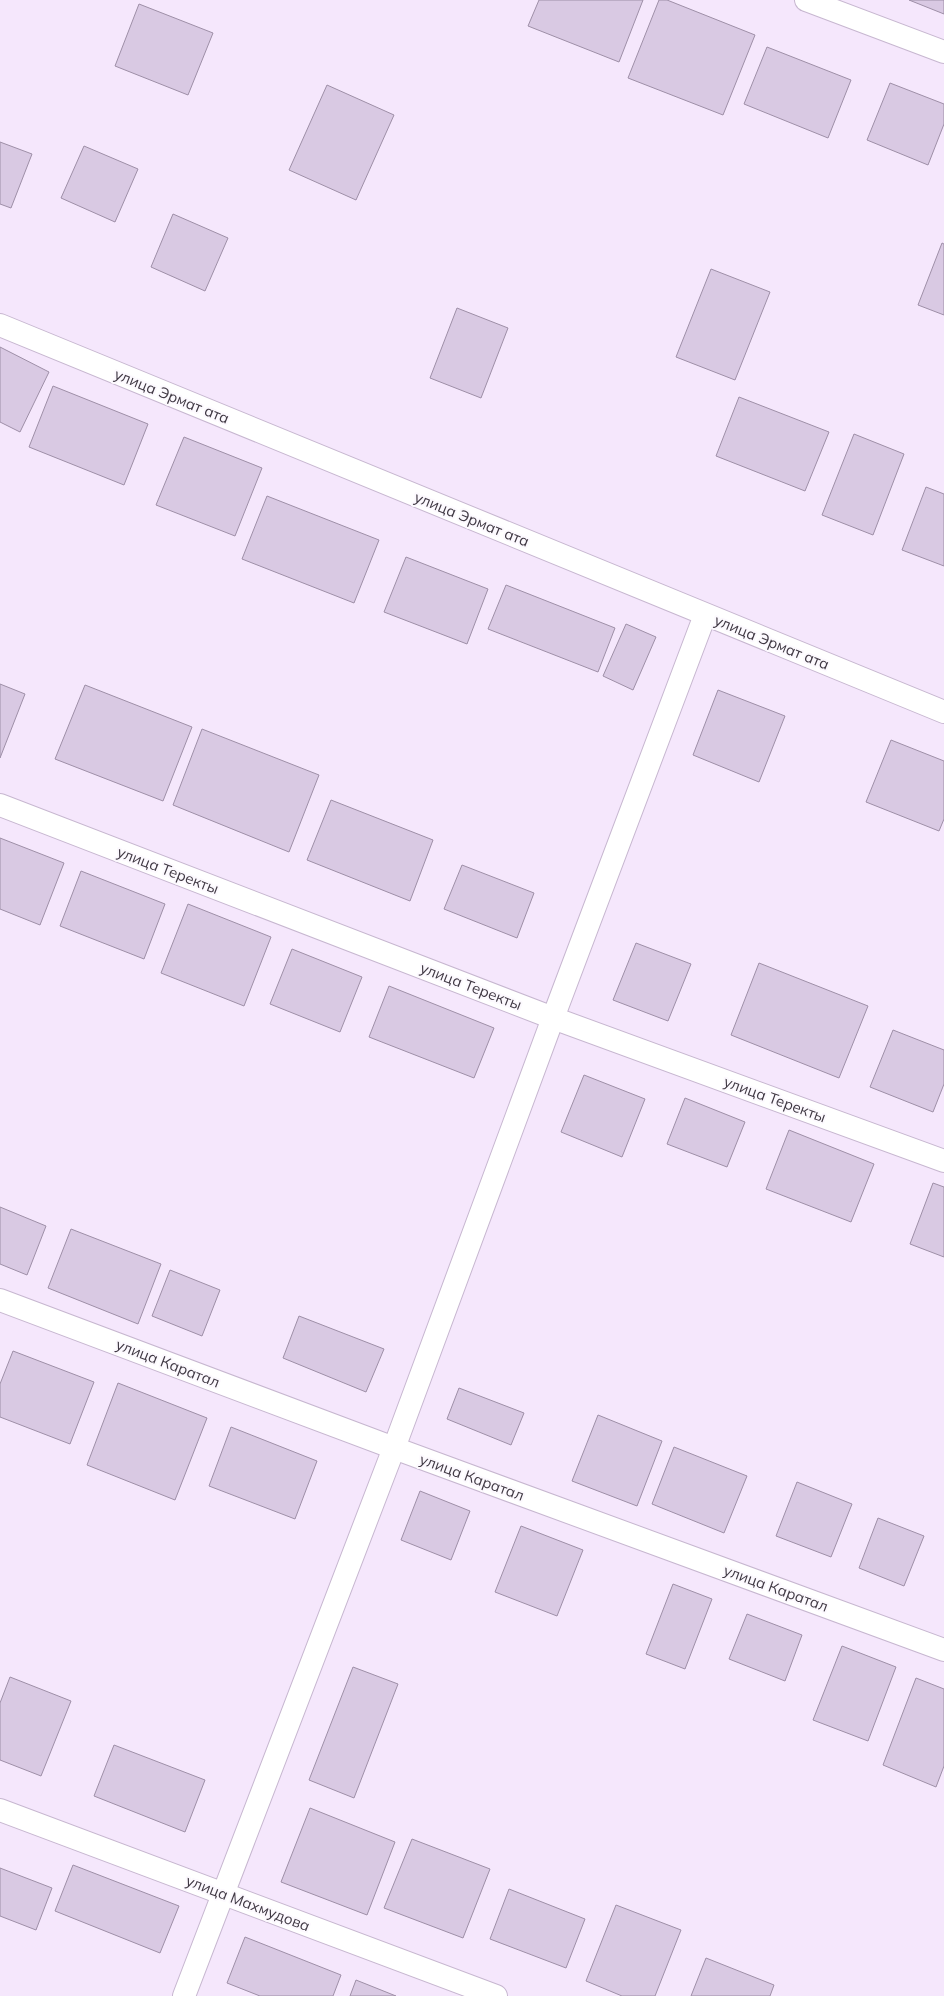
<svg xmlns="http://www.w3.org/2000/svg" width="944" height="1996" viewBox="0 0 944 1996" font-family="Mulish,sans-serif">
  <style>
    .building { fill: #d9c9e3; stroke: #9e8fa7 }
    .lines { fill: none; stroke-linecap: round; stroke-linejoin: round }
    .minor-casing { stroke: #c7b7d0; stroke-width: 24 }
    .minor { stroke: #fff; stroke-width: 22 }
    .labels { text-anchor: middle; dominant-baseline: central; stroke-width: 4; stroke-linejoin: round; paint-order: stroke }
    .street-label { font-size: 15px; fill: #403944; stroke: #fcf9fe }
  </style>
  <rect width="100%" height="100%" fill="#f5e7fc"/>
  <g class="building">
    <polygon points="539,0 643,0 619,62 528,26"/>
    <polygon points="659,0 667,0 755,35 723,115 628,78"/>
    <polygon points="909,0 944,0 944,14"/>
    <polygon points="139,4 213,33 188,95 115,66"/>
    <polygon points="767,47 851,80 828,138 744,104"/>
    <polygon points="890,83 944,104 944,124 928,165 867,140"/>
    <polygon points="327,85 394,115 356,200 289,170"/>
    <polygon points="0,142 32,154 11,208 0,204"/>
    <polygon points="84,146 138,169 115,222 61,198"/>
    <polygon points="173,214 228,238 205,291 151,267"/>
    <polygon points="942,243 944,244 944,315 918,305"/>
    <polygon points="711,269 770,292 735,380 676,357"/>
    <polygon points="457,308 508,328 481,398 430,378"/>
    <polygon points="0,347 49,372 20,432 0,422"/>
    <polygon points="53,386 148,424 124,485 29,447"/>
    <polygon points="739,397 829,432 805,491 716,456"/>
    <polygon points="854,434 904,454 873,535 822,515"/>
    <polygon points="184,437 262,468 235,536 156,505"/>
    <polygon points="926,487 944,494 944,566 902,550"/>
    <polygon points="267,496 379,540 354,603 242,559"/>
    <polygon points="406,557 488,589 467,644 384,612"/>
    <polygon points="506,585 615,628 598,672 488,629"/>
    <polygon points="626,624 656,637 633,690 603,676"/>
    <polygon points="0,684 25,694 0,758"/>
    <polygon points="85,685 192,727 163,801 55,759"/>
    <polygon points="718,690 785,716 759,782 693,755"/>
    <polygon points="202,729 319,775 289,852 173,805"/>
    <polygon points="891,740 944,761 944,819 939,831 866,802"/>
    <polygon points="331,800 433,840 410,901 307,860"/>
    <polygon points="0,838 64,863 40,925 0,909"/>
    <polygon points="462,865 534,893 517,938 444,909"/>
    <polygon points="81,871 165,904 144,959 60,926"/>
    <polygon points="188,904 271,937 244,1006 161,973"/>
    <polygon points="636,943 691,964 668,1021 613,1000"/>
    <polygon points="292,949 362,977 340,1032 270,1004"/>
    <polygon points="759,963 868,1006 839,1078 731,1035"/>
    <polygon points="389,986 494,1028 474,1078 369,1037"/>
    <polygon points="893,1030 944,1050 944,1084 933,1112 870,1087"/>
    <polygon points="584,1075 645,1099 622,1157 561,1132"/>
    <polygon points="685,1098 745,1122 727,1167 667,1144"/>
    <polygon points="789,1130 874,1164 851,1222 766,1189"/>
    <polygon points="933,1183 944,1187 944,1257 910,1244"/>
    <polygon points="0,1207 46,1226 27,1275 0,1264"/>
    <polygon points="71,1229 161,1264 138,1324 48,1288"/>
    <polygon points="170,1270 220,1290 202,1336 152,1316"/>
    <polygon points="299,1316 384,1349 366,1392 283,1358"/>
    <polygon points="13,1351 94,1382 70,1444 0,1417 0,1384"/>
    <polygon points="118,1383 207,1418 175,1500 87,1465"/>
    <polygon points="459,1388 524,1413 511,1445 447,1419"/>
    <polygon points="598,1415 662,1441 637,1506 572,1481"/>
    <polygon points="231,1427 317,1461 295,1519 209,1486"/>
    <polygon points="674,1447 747,1476 724,1533 652,1504"/>
    <polygon points="797,1482 852,1504 831,1557 776,1536"/>
    <polygon points="420,1491 470,1511 451,1560 401,1540"/>
    <polygon points="878,1518 924,1536 904,1586 859,1568"/>
    <polygon points="521,1526 583,1550 557,1616 495,1592"/>
    <polygon points="673,1584 712,1599 685,1669 646,1654"/>
    <polygon points="747,1614 802,1635 785,1681 729,1659"/>
    <polygon points="842,1646 896,1667 868,1741 813,1720"/>
    <polygon points="353,1667 398,1684 354,1798 309,1780"/>
    <polygon points="10,1677 71,1701 41,1776 0,1760 0,1703"/>
    <polygon points="916,1678 944,1689 944,1766 936,1787 883,1765"/>
    <polygon points="114,1745 205,1780 185,1832 94,1796"/>
    <polygon points="310,1808 395,1842 367,1915 281,1882"/>
    <polygon points="412,1839 490,1869 463,1938 384,1908"/>
    <polygon points="73,1865 179,1906 160,1953 55,1911"/>
    <polygon points="0,1868 52,1888 36,1930 0,1916"/>
    <polygon points="509,1889 585,1919 566,1968 490,1939"/>
    <polygon points="616,1905 681,1930 655,1996 622,1996 586,1981"/>
    <polygon points="245,1937 341,1975 333,1996 260,1996 227,1983"/>
    <polygon points="706,1958 774,1985 770,1996 691,1996"/>
    <polygon points="356,1980 396,1996 350,1996"/>
  </g>
  <g class="lines">
    <g class="minor-casing">
      <g id="minor">
        <polyline points="806,0 944,52"/>
        <polyline points="0,325 944,712"/>
        <polyline points="0,805 553,1018 944,1161"/>
        <polyline points="0,1300 394,1448 944,1650"/>
        <polyline points="0,1810 496,1996"/>
        <polyline points="184,1996 394,1448 553,1018 705,615"/>
      </g>
    </g>
    <use href="#minor" class="minor"/>
  </g>
  <g class="labels">
    <g class="street-label">
      <text transform="translate(172 396) rotate(22)">улица Эрмат ата</text>
      <text transform="translate(472 519) rotate(22)">улица Эрмат ата</text>
      <text transform="translate(772 642) rotate(22)">улица Эрмат ата</text>
      <text transform="translate(168 870) rotate(21)">улица Теректы</text>
      <text transform="translate(471 986) rotate(21)">улица Теректы</text>
      <text transform="translate(775 1099) rotate(20)">улица Теректы</text>
      <text transform="translate(168 1363) rotate(21)">улица Каратал</text>
      <text transform="translate(472 1477) rotate(20)">улица Каратал</text>
      <text transform="translate(776 1588) rotate(20)">улица Каратал</text>
      <text transform="translate(248 1903) rotate(21)">улица Махмудова</text>
    </g>
  </g>
</svg>
